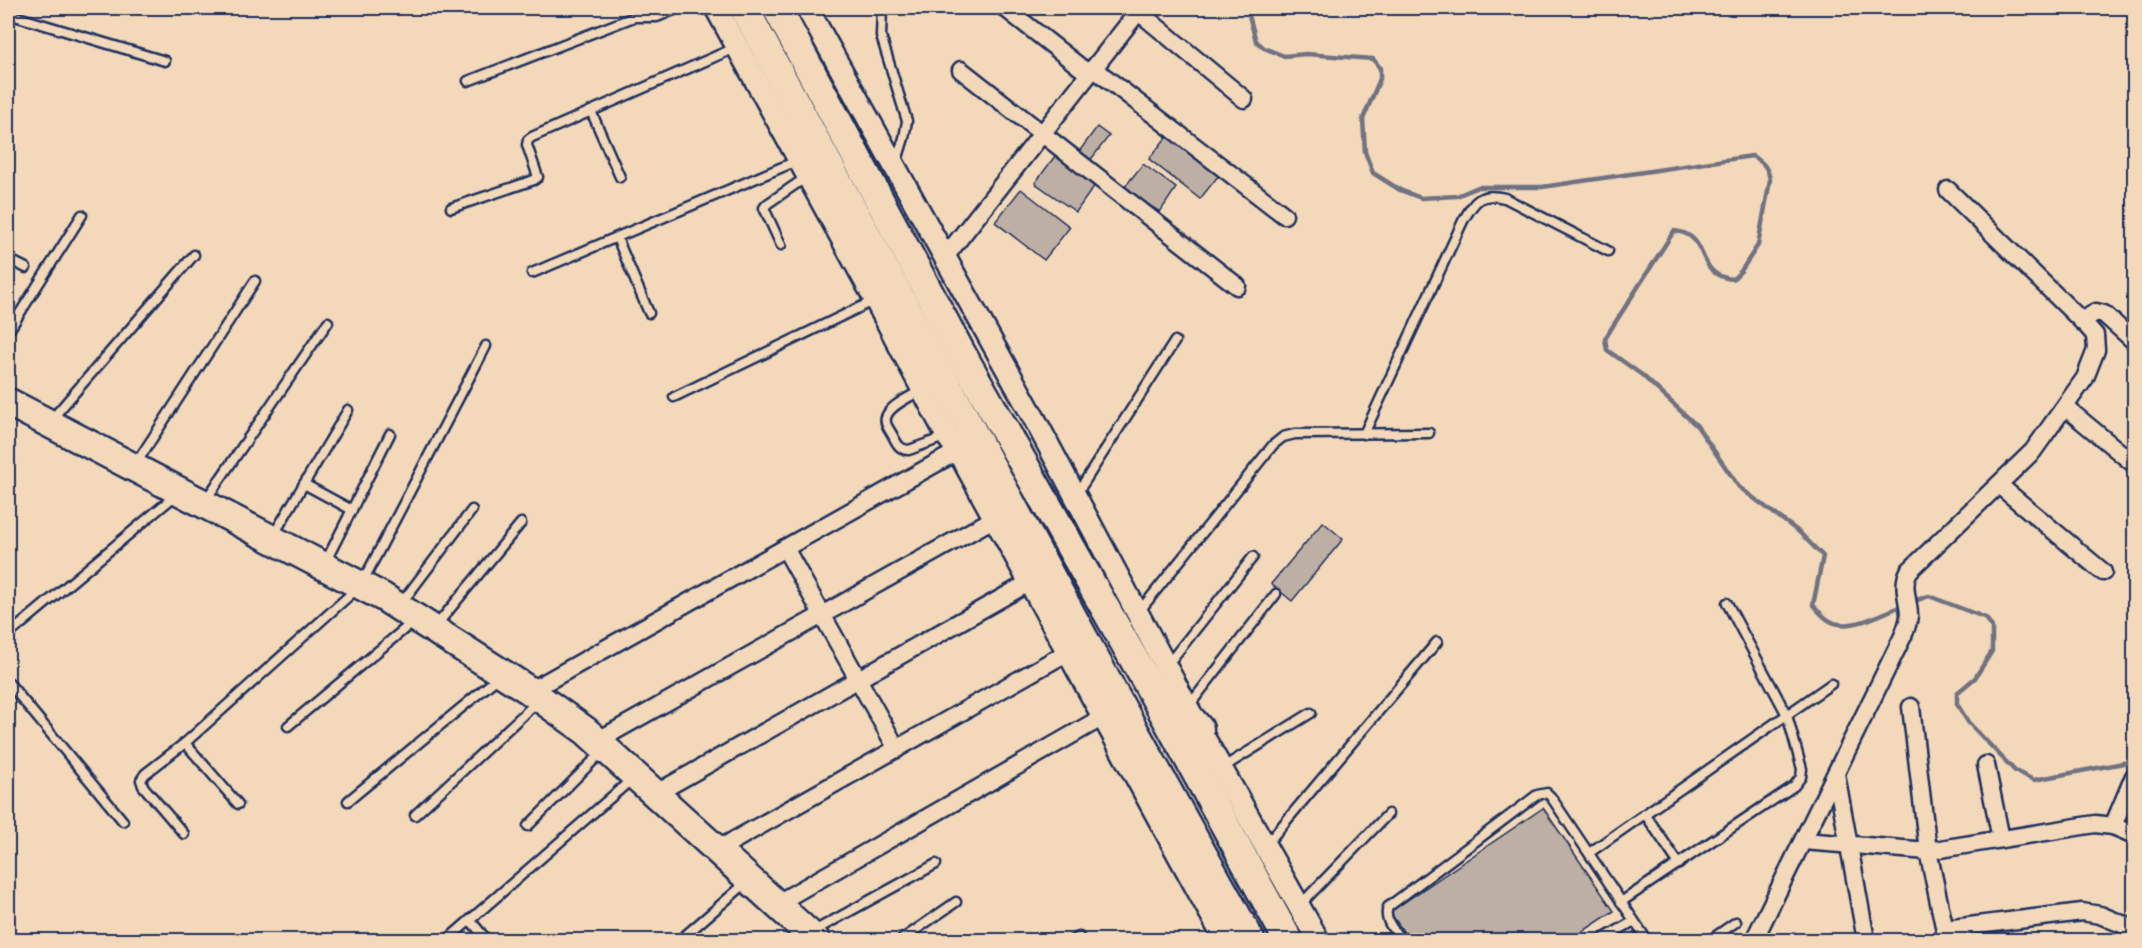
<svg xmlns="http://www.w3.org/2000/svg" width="2142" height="948" viewBox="0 0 2142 948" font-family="'Indie Flower',sans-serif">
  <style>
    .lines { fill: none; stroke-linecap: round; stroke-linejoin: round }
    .stream { stroke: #707282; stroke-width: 4.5 }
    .building { fill: #beafa4; stroke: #1b2f5e; stroke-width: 1.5 }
    .service-casing { stroke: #1b2f5e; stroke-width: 13 }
    .minor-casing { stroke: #1b2f5e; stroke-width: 21 }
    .tertiary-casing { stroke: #1b2f5e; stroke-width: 26 }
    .primary-casing { stroke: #1b2f5e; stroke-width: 32 }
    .trunk-casing { stroke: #1b2f5e; stroke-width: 33 }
    .service { stroke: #f3d9ba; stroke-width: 8 }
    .minor { stroke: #f3d9ba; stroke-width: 16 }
    .tertiary { stroke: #f3d9ba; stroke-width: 21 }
    .primary { stroke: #f3d9ba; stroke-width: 27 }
    .trunk { stroke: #f3d9ba; stroke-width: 28 }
  </style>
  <rect width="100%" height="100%" fill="#f3d9ba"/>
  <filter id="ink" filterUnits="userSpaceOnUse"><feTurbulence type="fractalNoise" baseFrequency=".0167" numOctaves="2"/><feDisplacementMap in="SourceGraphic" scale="12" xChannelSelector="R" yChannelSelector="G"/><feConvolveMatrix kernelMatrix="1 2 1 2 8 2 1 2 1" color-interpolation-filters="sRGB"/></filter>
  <g filter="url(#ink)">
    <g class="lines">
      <g class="stream">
        <path d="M1247 8 1256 41 1264 48 1284 56 1306 54 1373 59 1380 68V79L1363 119 1365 152 1373 173 1400 190 1421 198 1457 196 1478 187H1542L1752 156C1763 162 1768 167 1770 180L1758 245 1741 271 1733 279C1693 276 1712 234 1674 231L1611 329 1605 339 1607 350 1642 375 1697 426 1739 487 1799 532 1823 556 1813 605C1820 613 1828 623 1839 624 1860 627 1885 612 1904 605"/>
        <polyline points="1911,602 1929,596 1986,618 1992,627 1992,651 1975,678 1957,693 1957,704 1968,722 2015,771 2034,780 2134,761"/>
      </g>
    </g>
    <g class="building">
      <polygon points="1097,127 1109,136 1089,162 1078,153"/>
      <polygon points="1168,135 1219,175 1200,199 1149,159"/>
      <polygon points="1055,156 1095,185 1076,212 1035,183"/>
      <polygon points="1143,164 1176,188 1160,212 1123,189"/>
      <polygon points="1021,189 1070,227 1044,260 995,222"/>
      <polygon points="1323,522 1343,539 1292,601 1271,584"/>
      <polygon points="1543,808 1614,911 1570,940 1409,940 1390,912"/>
    </g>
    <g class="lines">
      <g class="service-casing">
        <g id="service">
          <polyline points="882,8 881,36 907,121 904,138 896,164"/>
          <polyline points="8,14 165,61"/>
          <polyline points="468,81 634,17 657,17 679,8"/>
          <polyline points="591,111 620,177"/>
          <polyline points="451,208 534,180 538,177 527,145 528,140 532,137 737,47"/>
          <polyline points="617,238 649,313"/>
          <polyline points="781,245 764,208 767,204 808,176"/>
          <polyline points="8,259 26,268"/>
          <polyline points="532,273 799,160"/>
          <polyline points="8,332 82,215"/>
          <path d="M922 390C912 396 882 408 886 423 887 427 891 432 893 436 897 444 900 450 909 450L947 436"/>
          <polyline points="674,397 875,300"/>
          <polyline points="51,420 194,255"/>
          <path d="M1364 434 1463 221C1475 200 1480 192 1505 198L1608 251"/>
          <polyline points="135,465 255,281"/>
          <polyline points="304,484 352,510"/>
          <polyline points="1076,495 1175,341"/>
          <polyline points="205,501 328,322"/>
          <polyline points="273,536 348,410"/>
          <polyline points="325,563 390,434"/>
          <polyline points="400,605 472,510"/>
          <polyline points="1138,613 1273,445 1283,437 1295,434 1429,433"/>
          <polyline points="435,627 521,523"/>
          <polyline points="8,635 177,494"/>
          <polyline points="1168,664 1253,557"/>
          <polyline points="8,682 123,821"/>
          <polyline points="1188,707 1276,594"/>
          <polyline points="288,726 414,621"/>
          <polyline points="185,743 238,804"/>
          <polyline points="1222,768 1311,713"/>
          <polyline points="348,801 500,676"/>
          <polyline points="1645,814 1679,864"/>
          <polyline points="415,815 538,701"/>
          <polyline points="528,826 603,751"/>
          <polyline points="184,834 143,786 141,780 145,774 185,743 361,585 486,346"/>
          <polyline points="1265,846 1437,642"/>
          <polyline points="1589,853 1831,684"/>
          <polyline points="1621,902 1794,786 1801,777 1802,769 1787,715 1727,603"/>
          <polyline points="1299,906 1388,814"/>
          <polyline points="470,920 487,940"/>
          <polyline points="814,931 936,864"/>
          <polyline points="447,940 632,779"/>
          <polyline points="680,940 747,882"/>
          <polyline points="901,940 956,902"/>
          <polyline points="1073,940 1079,937"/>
          <path d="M1401 940C1394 930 1383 920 1388 907L1537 795 1547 793 1551 797 1647 940"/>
          <polyline points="1601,940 1634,921"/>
          <polyline points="1710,940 1736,922"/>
        </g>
      </g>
      <g class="minor-casing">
        <g id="minor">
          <polyline points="1005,8 1089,74"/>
          <polyline points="1134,8 1244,99"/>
          <polyline points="1093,68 1284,215"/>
          <polyline points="961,70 1237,286"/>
          <polyline points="945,257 1141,8"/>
          <polyline points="2082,321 2096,312 2104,314 2134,341"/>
          <polyline points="2065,407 2134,464"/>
          <polyline points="2000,486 2103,572"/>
          <polyline points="785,548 897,749"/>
          <polyline points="530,691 958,451"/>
          <polyline points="1911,707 1928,851 1947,940"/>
          <polyline points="597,741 995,518"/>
          <polyline points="1986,765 2001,839"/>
          <polyline points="1836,774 1866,940"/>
          <polyline points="655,794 1030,582"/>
          <polyline points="2113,826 2134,776"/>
          <polyline points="1803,841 1928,851 2095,824 2113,826 2134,835"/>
          <polyline points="717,850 1068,652"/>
          <polyline points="776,904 1103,717"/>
          <polyline points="1945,929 2082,912 2100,915 2134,929"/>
          <path d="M1754 940 1903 636C1906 629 1908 623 1909 616 1909 600 1901 586 1909 571L2033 451 2085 378 2096 350 2095 335 2087 326 1948 190"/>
        </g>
      </g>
      <g class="tertiary-casing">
        <g id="tertiary">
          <polyline points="716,8 875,299 947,436 958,451 1225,940"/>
          <polyline points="807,8 1035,420 1199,729 1318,940"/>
        </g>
      </g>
      <g class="primary-casing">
        <polyline id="primary" points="8,402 383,597 530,691 586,731 816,940"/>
      </g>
      <g class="trunk-casing">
        <g id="trunk">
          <polyline points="744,8 1112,691 1250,940"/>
          <polyline points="777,8 961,353 1144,677 1288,940"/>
          <polyline points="1163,688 1199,729"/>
        </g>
      </g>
      <use href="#service" class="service"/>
      <use href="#minor" class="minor"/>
      <use href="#tertiary" class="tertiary"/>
      <use href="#primary" class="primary"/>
      <use href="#trunk" class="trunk"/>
    </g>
  </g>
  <rect width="2142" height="948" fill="none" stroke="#f3d9ba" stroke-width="30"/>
  <rect x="15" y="15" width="2112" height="918" fill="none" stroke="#1b2f5e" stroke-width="2" filter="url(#ink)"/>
</svg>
